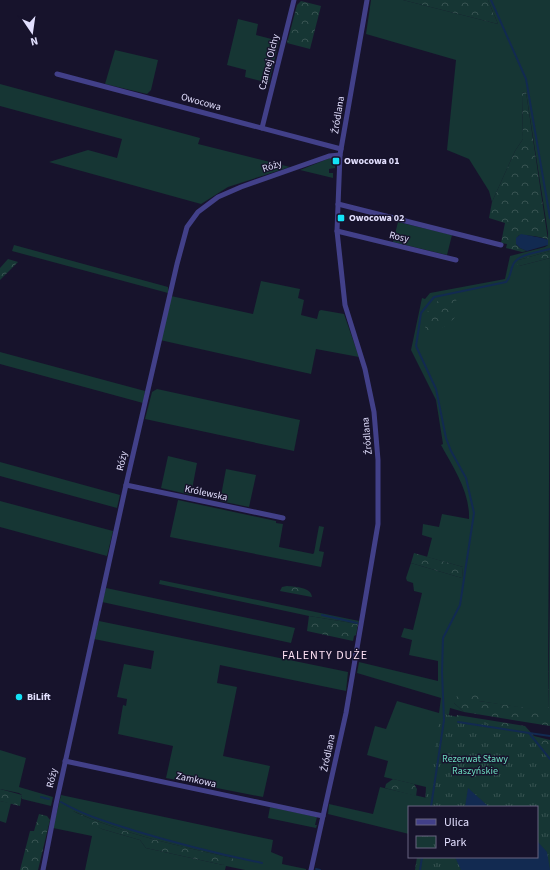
<svg xmlns="http://www.w3.org/2000/svg" width="550" height="870" viewBox="0 0 550 870" font-family="'Source Sans 3',sans-serif">
  <style>
    .grass { fill: #163634; fill-rule: evenodd }
    .forest { fill: url(#forest-crowns) }
    .park { fill: url(#park-tufts) }
    .water { fill: #122a51 }
    .lines { fill: none; stroke-linecap: round; stroke-linejoin: round }
    .stream { stroke: #122a51; stroke-width: 2 }
    .street { stroke: #424089; stroke-width: 5 }
    .poi-dot { fill: #13e2f6; stroke: #17132c; stroke-width: 1.5 }
    .labels { text-anchor: middle; dominant-baseline: central; stroke-width: 3; stroke-linejoin: round; paint-order: stroke }
    .street-label { font-size: 10px; fill: #e2dffe; stroke: #17132c }
    .poi-label { font-size: 10px; font-weight: bold; fill: #e2dffe; stroke: #17132c; text-anchor: start }
    .park-label { font-size: 10px; fill: #6cddbf; stroke: #17132c }
    .quarter-label { font-size: 12px; letter-spacing: 1px; fill: #fee1f4; stroke: #17132c }
  </style>
  <defs>
    <pattern id="forest-crowns" width="20" height="18" patternUnits="userSpaceOnUse"><rect width="20" height="18" fill="#163634"/><path d="M2 6a3 3 0 1 1 6 0M12 15a3 3 0 1 1 6 0" fill="none" stroke="#385352"/></pattern>
    <pattern id="park-tufts" width="24" height="20" patternUnits="userSpaceOnUse"><rect width="24" height="20" fill="#163634"/><path d="M3 7l-1-3M5 7V3M7 7l1-3M15 17l-1-3M17 17v-4M19 17l1-3" fill="none" stroke="#385352"/></pattern>
  </defs>
  <rect width="100%" height="100%" fill="#17132c"/>
  <g class="grass">
    <path d="M371 0H403L498 24 488 0H550V251L519 260V266L550 258 548 712 479 701 454 703 464 712 450 708 449 715 446 714 433 807H409V834L328 814 329 804 373 814 380 787 427 798 426 787 384 777 388 761 367 755 375 726 386 729 397 701 439 713 441 698 357 673 359 662 438 681V661L409 655 412 640 401 637 404 628 413 630 422 593 414 591 413 583 407 581 406 578 411 563 462 578 463 567 427 557 432 538 422 535 423 524 439 527 442 514 469 519C470 492 454 469 441 445L443 444 436 400 411 350 422 298 425 299 430 293 505 279 510 256 545 247 548 245V233L526 92 522 93 523 139 515 151 492 202 489 191 469 159 447 150 456 60 366 34Z"/>
    <polygon points="238,19 258,24 256,35 279,41 269,83 245,77 246,70 227,65"/>
    <polygon points="115,50 158,60 151,90 147,94 105,84"/>
    <polygon points="0,84 200,138 198,144 290,167 228,187 201,204 49,162 88,150 117,158 122,139 0,106"/>
    <polygon points="330,158 335,159 335,168 329,169 329,173 333,173 333,178 300,170"/>
    <polygon points="398,222 452,235 447,255 393,242"/>
    <polygon points="14,245 168,287 168,293 12,251"/>
    <polygon points="261,281 300,289 298,298 304,300 301,315 317,319 319,311 321,310 344,314 359,357 316,349 311,374 160,340 171,296 253,314"/>
    <polygon points="0,352 145,391 143,403 0,364"/>
    <polygon points="157,389 300,420 294,451 145,419 152,392"/>
    <polygon points="168,456 197,463 191,495 161,488"/>
    <polygon points="0,462 120,495 117,508 0,476"/>
    <polygon points="226,469 256,475 249,507 220,501"/>
    <polygon points="178,500 276,521 276,523 283,524 279,547 313,554 314,553 319,526 324,527 319,551 324,552 321,567 170,537"/>
    <polygon points="0,501 113,531 107,556 0,527"/>
    <polygon points="160,580 359,621 358,624 309,616 159,584"/>
    <polygon points="106,588 295,628 291,643 102,602"/>
    <polygon points="99,621 348,672 346,691 220,665 217,683 237,687 223,756 270,766 263,797 166,778 173,746 118,734 123,705 126,706 127,699 117,697 124,664 151,669 154,651 94,639"/>
    <polygon points="0,750 26,758 19,787 53,797 51,806 22,799 22,795 19,793 0,789"/>
    <path d="M61 795 273 840 271 852 283 857 282 864 306 869V870H245L226 866 225 870H85L92 836 53 828ZM73 811C121 833 181 847 233 858L223 865 146 848 140 840 102 829Z"/>
    <polygon points="0,801 11,803 6,823 0,821"/>
    <polygon points="270,807 317,817 315,825 317,825 316,828 268,818"/>
  </g>
  <g class="forest">
    <polygon points="403,0 488,0 498,24"/>
    <polygon points="301,1 321,6 310,49 287,43 297,5"/>
    <path d="M526 92 548 240C544 237 523 234 518 236L516 244 520 248 527 251 522 252 506 248 507 244 501 243 505 223 489 218 492 202 515 151 523 139 522 93Z"/>
    <polygon points="550,251 550,258 519,266 517,264 519,260"/>
    <polygon points="8,259 18,262 0,280 0,268"/>
    <path d="M455 297 460 311C451 324 441 331 425 331 427 304 428 302 455 297Z"/>
    <polygon points="414,553 463,567 462,578 411,563"/>
    <path d="M287 586C296 587 311 587 312 597L280 591 282 587Z"/>
    <polygon points="550,597 550,726 464,712 454,703 459,691 479,694 479,701 548,711"/>
    <polygon points="309,616 358,624 356,635 354,636 353,641 307,631"/>
    <polygon points="457,715 525,726 534,736 550,740 550,768 456,719"/>
    <polygon points="393,779 414,784 417,789 416,796 385,788 386,784"/>
    <polygon points="0,789 22,795 20,806 0,801"/>
    <path d="M72 811C122 833 180 847 233 858V861L223 865 146 848 140 840 102 829 74 816Z"/>
    <polygon points="39,814 47,816 50,820 38,870 20,870 30,831 34,831"/>
  </g>
  <polygon class="park" points="440,713 529,733 550,761 550,870 415,870 417,857 537,857 537,807 425,807 426,787 431,773"/>
  <g class="water">
    <path d="M521 234C526 235 545 238 548 240V245L527 251 520 248 516 244V238Z"/>
    <polygon points="468,788 489,807 465,807"/>
    <polygon points="537,841 547,852 550,870 461,870 455,857 537,857"/>
  </g>
  <g class="lines">
    <g class="stream">
      <polyline points="491,0 526,79 550,218"/>
      <polyline points="322,615 357,623"/>
      <polyline points="458,722 529,733 550,759"/>
      <polyline points="529,733 550,736"/>
      <polyline points="41,797 49,799"/>
      <path d="M61 802C83 815 107 822 132 830 175 843 218 854 262 863"/>
      <path d="M431 807 444 720 442 672 443 638 460 605 474 513 466 478 451 451 446 438 436 389 416 346 421 313 434 297 506 282C511 277 510 271 513 265 517 254 540 252 550 249"/>
      <polyline points="316,869 320,870"/>
      <polyline points="420,870 422,857"/>
    </g>
    <g class="street">
      <polyline points="57,74 341,149"/>
      <polyline points="262,128 294,0"/>
      <polyline points="338,204 501,245"/>
      <polyline points="337,231 456,260"/>
      <polyline points="126,485 283,518"/>
      <polyline points="65,761 323,816"/>
      <polyline points="43,870 56,804 126,485 177,264 187,227 198,212 218,197 241,187 329,156 340,155"/>
      <polyline points="311,870 346,713 378,524 378,460 374,412 365,369 345,305 337,231 340,155 367,0"/>
    </g>
  </g>
  <g class="poi-dot">
    <rect x="332" y="157" width="8" height="8" rx="2"/>
    <rect x="337" y="214" width="8" height="8" rx="2"/>
    <circle cx="19" cy="697" r="4"/>
  </g>
  <g class="labels">
    <g class="street-label">
      <text transform="translate(269 62) rotate(-76)">Czarnej Olchy</text>
      <text transform="translate(201 102) rotate(15)">Owocowa</text>
      <text transform="translate(338 115) rotate(-81)">Źródlana</text>
      <text transform="translate(272 166) rotate(-19)">Róży</text>
      <text transform="translate(399 237) rotate(13)">Rosy</text>
      <text transform="translate(367 436) rotate(-95)">Źródlana</text>
      <text transform="translate(122 461) rotate(-77)">Róży</text>
      <text transform="translate(206 493) rotate(12)">Królewska</text>
      <text transform="translate(328 753) rotate(-78)">Źródlana</text>
      <text transform="translate(52 778) rotate(-78)">Róży</text>
      <text transform="translate(196 780) rotate(12)">Zamkowa</text>
    </g>
    <g class="poi-label">
      <text x="344" y="161">Owocowa 01</text>
      <text x="349" y="218">Owocowa 02</text>
      <text x="27" y="697">BiLift</text>
    </g>
    <g class="park-label">
      <text x="475" y="759">Rezerwat Stawy<tspan x="475" dy="12">Raszyńskie</tspan></text>
    </g>
    <g class="quarter-label">
      <text x="325" y="655">FALENTY DUŻE</text>
    </g>
  </g>
  <rect x="408" y="806" width="130" height="52" fill="#17132c" stroke="#686580"/>
  <rect x="416" y="819" width="20" height="6" fill="#424089" stroke="#686580"/>
  <text x="444" y="826" font-size="12" fill="#e2dffe">Ulica</text>
  <rect x="416" y="836" width="20" height="12" fill="url(#park-tufts)" stroke="#686580"/>
  <text x="444" y="846" font-size="12" fill="#e2dffe">Park</text>
  <g transform="translate(32 32) rotate(167)" stroke="#17132c" stroke-width="3" paint-order="stroke">
  <path d="M0-3L7 15L0 10L-7 15Z" fill="#e2dffe"/>
  <text y="-6" font-size="11" font-weight="bold" text-anchor="middle" fill="#e2dffe">N</text>
  </g>
</svg>
